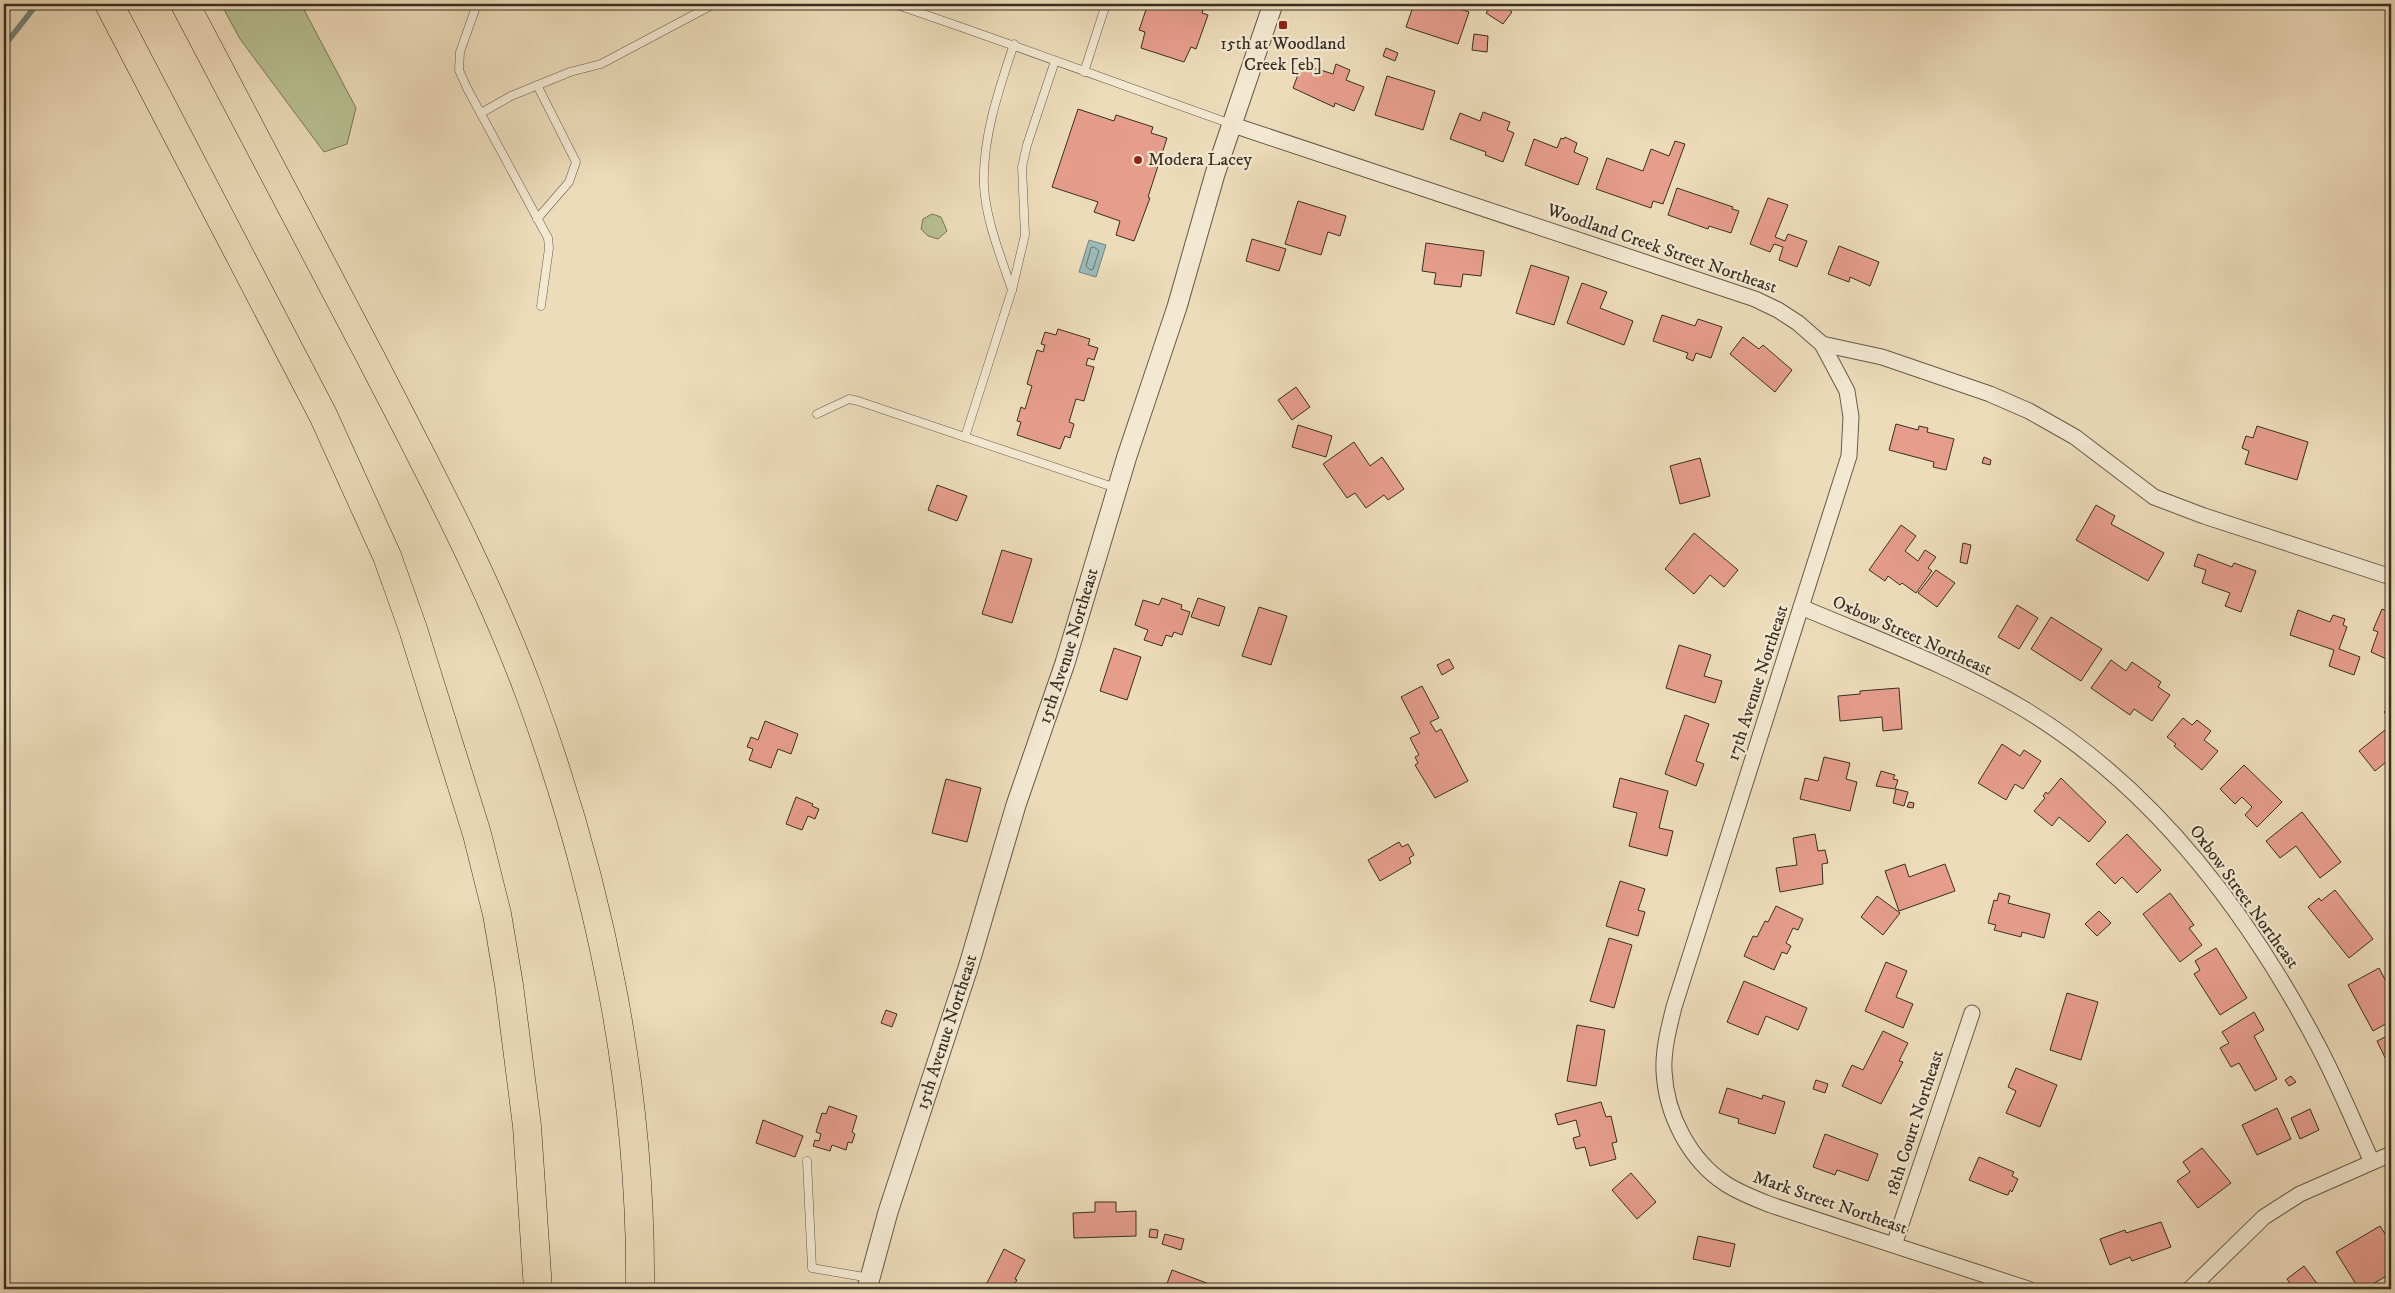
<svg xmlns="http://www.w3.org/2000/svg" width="2395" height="1293" viewBox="0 0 2395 1293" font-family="'IM FELL DW Pica',serif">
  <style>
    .green { fill: #b7c091; stroke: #78785a }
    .water { fill: #9bbab8; stroke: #73827c }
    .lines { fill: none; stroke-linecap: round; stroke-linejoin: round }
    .shore { stroke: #6a746e; stroke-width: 1 }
    .stream { stroke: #73827c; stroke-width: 5.5 }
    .building { fill: #e69d8c; stroke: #382f23 }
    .service-casing { stroke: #655a49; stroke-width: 9 }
    .minor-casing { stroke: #655a49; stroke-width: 17 }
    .tertiary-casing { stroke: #655a49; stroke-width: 21 }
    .motorway-casing { stroke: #382f23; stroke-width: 29 }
    .service { stroke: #f3e8d2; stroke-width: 8 }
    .minor { stroke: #f3e8d2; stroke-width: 15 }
    .tertiary { stroke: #f3e8d2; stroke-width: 19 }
    .motorway { stroke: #eddcba; stroke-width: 28 }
    .poi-dot { fill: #8f2418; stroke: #f3e8d2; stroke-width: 2 }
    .labels { text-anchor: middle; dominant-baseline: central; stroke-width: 4.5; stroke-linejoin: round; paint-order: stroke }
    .poi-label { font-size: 18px; fill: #382f23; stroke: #f3e8d2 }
    .street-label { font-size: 18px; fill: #382f23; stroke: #f3e8d2 }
  </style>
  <rect width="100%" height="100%" fill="#eddcba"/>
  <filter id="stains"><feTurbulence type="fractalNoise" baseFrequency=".004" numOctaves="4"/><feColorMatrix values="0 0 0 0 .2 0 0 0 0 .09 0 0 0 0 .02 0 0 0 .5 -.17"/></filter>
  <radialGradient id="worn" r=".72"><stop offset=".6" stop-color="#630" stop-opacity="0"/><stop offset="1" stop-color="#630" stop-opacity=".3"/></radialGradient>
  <g class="green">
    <polygon points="221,4 301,4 356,108 347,144 324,152 240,39"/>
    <polygon points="932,214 941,217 947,231 938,239 928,236 921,229 923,219"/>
  </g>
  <polygon class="water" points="1089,240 1106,245 1096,277 1079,272"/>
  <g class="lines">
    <polygon class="shore" points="1094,247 1099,251 1093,269 1090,270 1086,266 1091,248"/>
    <polyline class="stream" points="4,46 37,4"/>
  </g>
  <g class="building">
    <polygon points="1148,4 1205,4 1202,13 1208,15 1196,49 1191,47 1184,62 1141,48 1145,32 1139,30"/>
    <polygon points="1414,4 1445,4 1469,12 1458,44 1406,27"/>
    <polygon points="1492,4 1511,4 1508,9 1512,12 1503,24 1486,13"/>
    <polygon points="1474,34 1488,36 1487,52 1472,50"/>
    <polygon points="1386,48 1398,53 1395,61 1383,56"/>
    <polygon points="1302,64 1333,74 1336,64 1350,70 1346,80 1364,87 1354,111 1335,103 1334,107 1293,88"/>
    <polygon points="1387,76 1435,91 1423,130 1375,115"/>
    <polygon points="1078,109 1114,121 1116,115 1153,127 1151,133 1167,138 1148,197 1150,198 1134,241 1116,235 1120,221 1094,212 1098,202 1052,187"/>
    <polygon points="1483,112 1510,122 1507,130 1514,133 1503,162 1485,155 1486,152 1450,139 1460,113 1480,121"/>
    <polygon points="1565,137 1577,143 1574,152 1588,158 1578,185 1525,165 1534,139 1557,148 1561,138 1564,139"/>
    <polygon points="1675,141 1685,144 1663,204 1653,201 1651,208 1596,189 1607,158 1643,171 1651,149 1669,156"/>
    <polygon points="1677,188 1733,207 1732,209 1739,211 1731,233 1709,226 1708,229 1668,215"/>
    <polygon points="1768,198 1788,205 1775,237 1785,241 1788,234 1807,241 1797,267 1779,260 1783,247 1774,244 1770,252 1750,244"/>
    <polygon points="1298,201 1346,216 1340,236 1328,232 1321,255 1285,244"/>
    <polygon points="1252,239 1286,249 1279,271 1246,261"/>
    <polygon points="1426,243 1484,251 1481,276 1463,274 1461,287 1434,284 1436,273 1422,271"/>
    <polygon points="1839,246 1879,262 1870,286 1850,277 1849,282 1828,274"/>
    <polygon points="1531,265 1569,277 1554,325 1516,313"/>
    <polygon points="1582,283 1607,292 1600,308 1633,321 1624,345 1567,323"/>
    <polygon points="1662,315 1695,326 1698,319 1722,327 1711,358 1696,353 1693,361 1686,358 1688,353 1653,341"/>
    <polygon points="1058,329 1090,339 1088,345 1098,348 1094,360 1088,358 1086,365 1094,367 1084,401 1076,399 1069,422 1074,424 1070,438 1065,436 1060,449 1017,435 1021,422 1017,421 1021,407 1025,409 1032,386 1027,384 1037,350 1043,352 1045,345 1041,344 1045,332 1056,335"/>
    <polygon points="1743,337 1759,349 1763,345 1792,370 1775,392 1730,354"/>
    <polygon points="1296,387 1310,407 1292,420 1278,400"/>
    <polygon points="1896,424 1918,430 1919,426 1928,428 1927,432 1954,439 1946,470 1933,467 1934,462 1889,450"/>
    <polygon points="1298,425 1332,436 1326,457 1292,447"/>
    <polygon points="2257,426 2308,442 2297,480 2245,464 2249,451 2242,448 2246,436 2253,438"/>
    <polygon points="1354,442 1370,466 1382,457 1404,489 1388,500 1384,495 1366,508 1355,493 1347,498 1323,464"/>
    <polygon points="1984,457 1991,460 1990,465 1982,463"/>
    <polygon points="1700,458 1710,496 1680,504 1670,466"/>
    <polygon points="937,485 967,496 957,521 928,510"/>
    <polygon points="2096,505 2115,516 2111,524 2164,553 2148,581 2076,540"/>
    <polygon points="1901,525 1916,536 1905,551 1918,561 1925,550 1936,557 1928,568 1932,571 1916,593 1902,583 1900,585 1888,576 1885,581 1869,570"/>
    <polygon points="1694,533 1738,570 1724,587 1710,575 1694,594 1665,569"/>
    <polygon points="1963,543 1971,545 1967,564 1960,562"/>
    <polygon points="1002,550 1032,559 1012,623 982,614"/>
    <polygon points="2198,554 2232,567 2234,563 2256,571 2241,612 2225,606 2230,593 2202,583 2206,570 2194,566"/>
    <polygon points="1936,570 1955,583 1937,607 1918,593"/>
    <polygon points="1162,598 1182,605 1181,609 1190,612 1182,635 1174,632 1172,637 1166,635 1162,646 1144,640 1148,630 1135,625 1143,600 1159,605"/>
    <polygon points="1198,598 1225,607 1219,626 1191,617"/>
    <polygon points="2017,605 2038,618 2019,649 1998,637"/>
    <polygon points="1259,607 1287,616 1271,665 1242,656"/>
    <polygon points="2382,609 2391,613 2391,661 2371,652 2378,632 2373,630"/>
    <polygon points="2298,610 2330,622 2333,615 2345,619 2343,625 2347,627 2339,649 2360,657 2354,675 2329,666 2334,650 2290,635"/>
    <polygon points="2051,617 2102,649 2081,681 2031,649"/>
    <polygon points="1679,645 1711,655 1704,676 1722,681 1715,703 1666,688"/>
    <polygon points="1114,648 1141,657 1127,700 1100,691"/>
    <polygon points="1449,659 1454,668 1442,675 1437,665"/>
    <polygon points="2111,660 2126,671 2132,662 2161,682 2158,687 2170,695 2152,721 2134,709 2130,715 2091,688"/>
    <polygon points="1422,686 1439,718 1430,722 1436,732 1441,729 1468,781 1435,798 1415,765 1418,763 1415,757 1419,755 1410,738 1420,733 1401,697"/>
    <polygon points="1899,688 1902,729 1883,731 1882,717 1840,721 1838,696 1860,694 1860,691"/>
    <polygon points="2391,706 2391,721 2384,712"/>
    <polygon points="1685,715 1709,724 1696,761 1704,764 1696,786 1665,774"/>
    <polygon points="2183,718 2192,725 2197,720 2211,731 2204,740 2218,751 2202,770 2174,746 2176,744 2167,737"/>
    <polygon points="765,721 798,734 791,754 778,749 771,768 749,760 753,749 747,747 751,737 758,740"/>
    <polygon points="2391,725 2391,758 2375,771 2359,751"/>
    <polygon points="2002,744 2020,756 2024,750 2041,761 2023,789 2015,784 2006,800 1978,783"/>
    <polygon points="1824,757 1850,763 1846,779 1857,782 1850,811 1800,799 1805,778 1818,781"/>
    <polygon points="2244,765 2282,802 2257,827 2245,815 2252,807 2242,797 2235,804 2220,789"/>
    <polygon points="1881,771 1895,775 1893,779 1898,780 1895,789 1876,786"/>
    <polygon points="1620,778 1668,791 1659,828 1673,831 1667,856 1629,846 1637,813 1613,807"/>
    <polygon points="2061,778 2106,822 2089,842 2059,817 2052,826 2034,811 2045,798 2043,796 2046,792 2048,794"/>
    <polygon points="946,779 981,788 967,842 932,833"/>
    <polygon points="1896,789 1908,792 1904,806 1893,803"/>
    <polygon points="796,797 813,804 812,806 819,809 815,819 808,816 802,830 786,824"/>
    <polygon points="1909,802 1914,803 1913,808 1907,807"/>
    <polygon points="2302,812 2341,862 2320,878 2296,846 2280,858 2266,841"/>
    <polygon points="2391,826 2391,841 2385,830"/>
    <polygon points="1815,834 1818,851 1825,850 1828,863 1822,864 1823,884 1780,892 1776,868 1797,865 1793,838"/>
    <polygon points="2127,834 2161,870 2137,893 2122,877 2115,884 2096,864"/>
    <polygon points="1399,842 1402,847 1408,844 1414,855 1409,858 1411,863 1380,881 1368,860"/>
    <polygon points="1905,864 1909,877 1945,864 1955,891 1899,911 1885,871"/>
    <polygon points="1620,881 1645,889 1638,910 1645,912 1638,936 1606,926"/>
    <polygon points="2335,890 2373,939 2349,958 2308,907 2319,898 2321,901"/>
    <polygon points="1999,893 2010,896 2008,903 2050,914 2044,938 2022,932 2021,937 1994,930 1996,925 1988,923 1994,900 1997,901"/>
    <polygon points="2170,893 2194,925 2189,928 2202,945 2180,962 2143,914"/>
    <polygon points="1877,896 1900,913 1883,935 1861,917"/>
    <polygon points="1776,906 1803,919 1798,930 1793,928 1786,943 1791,946 1787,954 1782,952 1774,970 1744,956 1753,936 1757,937 1765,921 1768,922"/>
    <polygon points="2099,911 2111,923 2097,936 2085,924"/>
    <polygon points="1609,938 1632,945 1614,1008 1590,1001"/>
    <polygon points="2216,948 2247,998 2220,1015 2194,974 2200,970 2195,961"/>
    <polygon points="1886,962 1907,971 1896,997 1913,1004 1903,1028 1865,1011"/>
    <polygon points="2379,968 2391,991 2391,1021 2373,1031 2348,985"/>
    <polygon points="1744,981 1807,1008 1798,1030 1766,1016 1758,1035 1727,1022"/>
    <polygon points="2067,993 2098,1002 2081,1060 2050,1050"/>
    <polygon points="886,1010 897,1014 892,1027 881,1023"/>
    <polygon points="2254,1012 2264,1030 2254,1036 2277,1079 2255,1091 2239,1063 2231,1067 2220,1048 2229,1043 2222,1032"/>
    <polygon points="1577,1025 1605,1030 1596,1086 1567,1081"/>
    <polygon points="1883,1031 1908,1043 1899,1061 1903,1062 1881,1104 1842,1086 1852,1065 1863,1070"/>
    <polygon points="2391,1034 2391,1067 2390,1068 2377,1041"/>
    <polygon points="2016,1068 2057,1085 2040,1127 2006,1113 2016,1091 2008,1087"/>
    <polygon points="2291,1076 2296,1082 2289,1086 2285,1080"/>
    <polygon points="1816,1080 1828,1084 1825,1093 1813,1089"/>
    <polygon points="1727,1088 1762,1099 1763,1095 1785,1102 1775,1134 1738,1123 1739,1119 1719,1113"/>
    <polygon points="1601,1102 1606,1117 1611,1116 1617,1142 1612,1143 1616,1159 1590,1166 1585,1147 1576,1149 1573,1138 1580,1136 1576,1120 1558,1125 1555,1114"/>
    <polygon points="829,1106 857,1116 852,1132 855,1134 852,1143 848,1142 846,1150 832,1145 830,1151 813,1146 815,1140 819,1141 821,1134 816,1132 822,1113 826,1114"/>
    <polygon points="2277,1108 2291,1139 2257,1155 2242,1125"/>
    <polygon points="2310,1109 2319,1130 2300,1139 2291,1118"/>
    <polygon points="763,1120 803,1136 795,1157 756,1143"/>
    <polygon points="1825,1134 1878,1154 1868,1181 1837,1170 1835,1175 1813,1167"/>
    <polygon points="2202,1148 2231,1183 2198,1208 2177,1181 2190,1172 2183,1162"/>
    <polygon points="1979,1157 2014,1172 2012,1176 2018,1179 2012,1192 2010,1190 2008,1195 2004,1194 1969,1180"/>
    <polygon points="1631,1173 1656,1202 1637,1219 1612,1190"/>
    <polygon points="1095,1202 1116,1202 1116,1212 1136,1211 1136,1236 1074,1238 1073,1213 1095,1212"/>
    <polygon points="2161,1222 2171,1247 2132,1261 2130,1257 2110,1265 2100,1239 2125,1230 2126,1233"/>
    <polygon points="2380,1226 2391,1243 2391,1273 2365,1289 2359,1289 2336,1252"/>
    <polygon points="1150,1229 1158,1230 1157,1238 1149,1237"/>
    <polygon points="1165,1234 1184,1239 1181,1250 1162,1244"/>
    <polygon points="1698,1236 1735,1244 1730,1267 1693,1259"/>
    <polygon points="1004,1249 1025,1260 1015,1279 1017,1280 1012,1289 984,1289"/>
    <polygon points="2304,1266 2321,1289 2294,1289 2287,1279"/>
    <polygon points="1172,1270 1212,1285 1210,1289 1165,1289"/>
  </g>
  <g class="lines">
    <g class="service-casing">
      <g id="service">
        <polyline points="477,4 460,52 459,70 467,88 548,238 549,248 541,306"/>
        <path d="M894 4C1007 42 1118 84 1231 124"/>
        <polyline points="1084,72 1106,4"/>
        <polyline points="481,113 511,96 570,72 601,64 714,4"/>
        <polyline points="537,219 569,182 576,162 537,85"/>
        <path d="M1012 290C1001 257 986 221 984 186 982 138 999 89 1014 44"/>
        <polyline points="817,414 849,399 858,401 1116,488"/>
        <polyline points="965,437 1012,290 1025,235 1022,167 1027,145 1055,61"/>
        <polyline points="807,1161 812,1268 870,1278"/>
      </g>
    </g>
    <g class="minor-casing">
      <g id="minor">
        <polyline points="1233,125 1755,299 1778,310 1798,323 1822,344 1882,357 1990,394 2029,411 2075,437 2154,497 2204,516 2391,577"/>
        <path d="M1822 344 1847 391 1851 417 1849 456 1674 1007C1669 1027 1663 1050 1664 1071 1666 1114 1689 1160 1726 1184 1740 1193 1756 1199 1771 1205L2028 1289"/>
        <path d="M1801 607C1876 639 1954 667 2024 709 2152 786 2244 907 2314 1038 2336 1078 2353 1121 2372 1162"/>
        <polyline points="1894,1245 1972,1013"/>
        <polyline points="2190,1289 2264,1217 2300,1194 2391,1154"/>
      </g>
    </g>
    <g class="tertiary-casing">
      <g id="tertiary">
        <path id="s1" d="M867 1289 888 1212 968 968 1016 805 1065 663 1127 456 1177 307 1215 174 1273 4"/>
      </g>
    </g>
    <g class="motorway-casing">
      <g id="motorway">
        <polyline points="109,4 323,415 387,556 413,629 477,834 497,914 509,985 527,1126 538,1289"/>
        <path d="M185 4C247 123 310 241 372 360 428 469 486 577 529 692 599 882 642 1086 640 1289"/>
      </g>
    </g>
    <use href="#service" class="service"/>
    <use href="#minor" class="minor"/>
    <use href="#tertiary" class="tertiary"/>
    <use href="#motorway" class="motorway"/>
  </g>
  <g class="poi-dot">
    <rect x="1278" y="20" width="10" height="10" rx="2.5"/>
    <circle cx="1138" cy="160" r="5"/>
  </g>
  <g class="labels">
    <g class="poi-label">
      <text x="1283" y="44">15th at Woodland<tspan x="1283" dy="21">Creek [eb]</tspan></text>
      <text x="1148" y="160" text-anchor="start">Modera Lacey</text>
    </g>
    <g class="street-label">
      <text transform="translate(1662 249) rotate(19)">Woodland Creek Street Northeast</text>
      <text transform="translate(1912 636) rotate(24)">Oxbow Street Northeast</text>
      <text stroke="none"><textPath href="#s1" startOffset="674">15th Avenue Northeast</textPath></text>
      <text transform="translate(1758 683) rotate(-72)">17th Avenue Northeast</text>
      <text transform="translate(2244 897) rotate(54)">Oxbow Street Northeast</text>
      <text stroke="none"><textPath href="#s1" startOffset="269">15th Avenue Northeast</textPath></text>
      <text transform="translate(1915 1123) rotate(-72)">18th Court Northeast</text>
      <text transform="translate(1830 1203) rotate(19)">Mark Street Northeast</text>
    </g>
  </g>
  <rect width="2395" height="1293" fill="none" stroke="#eddcba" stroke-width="20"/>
  <rect x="5" y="5" width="2385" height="1283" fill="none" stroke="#382f23" stroke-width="2.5"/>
  <rect x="10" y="10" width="2375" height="1273" fill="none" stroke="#382f23"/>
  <rect width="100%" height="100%" filter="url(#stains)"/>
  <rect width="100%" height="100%" fill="url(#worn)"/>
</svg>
